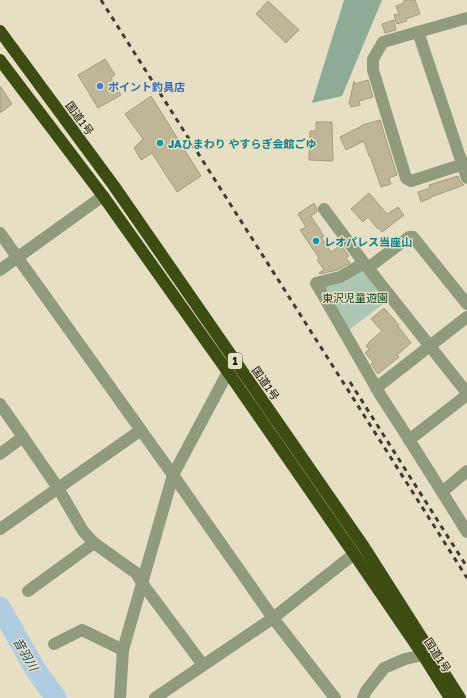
<svg xmlns="http://www.w3.org/2000/svg" width="467" height="698" viewBox="0 0 467 698" font-family="'Golos Text','Noto Sans JP',sans-serif">
  <style>
    .green { fill: #abc7b4 }
    .forest { fill: #8eab98 }
    .lines { fill: none; stroke-linecap: round; stroke-linejoin: round }
    .river { stroke: #afcce1; stroke-width: 21 }
    .building { fill: #beb697; stroke: #a39c83 }
    .minor { stroke: #909b7c; stroke-width: 12 }
    .highway { stroke: #3d4c13; stroke-width: 12 }
    .rail { stroke: #413e31; stroke-width: 3; stroke-dasharray: 5 5; stroke-linecap: butt }
    .shop-dot { fill: #3f7fe0; stroke: #e6dfc4; stroke-width: 1.5 }
    .culture-dot { fill: #0f9aa8; stroke: #e6dfc4; stroke-width: 1.5 }
    .labels { text-anchor: middle; dominant-baseline: central; stroke-width: 3; stroke-linejoin: round; paint-order: stroke }
    .shield { fill: #e6dfc4; stroke: #514d3f; stroke-width: 1 }
    .shield-label { font-size: 10px; font-weight: bold; fill: #110f06 }
    .shop-label { font-size: 11px; font-weight: bold; fill: #366cbe; stroke: #e6dfc4; text-anchor: start }
    .street-label { font-size: 11px; fill: #110f06; stroke: #e6dfc4 }
    .culture-label { font-size: 11px; font-weight: bold; fill: #0d838f; stroke: #e6dfc4; text-anchor: start }
    .park-label { font-size: 11px; fill: #0f4428; stroke: #e6dfc4 }
    .water-label { font-size: 12px; font-style: italic; fill: #154665; stroke: #e6dfc4 }
  </style>
  <rect width="100%" height="100%" fill="#e6dfc4"/>
  <polygon class="green" points="361,268 387,301 349,330 322,283"/>
  <polygon class="forest" points="344,0 382,0 342,96 312,103"/>
  <g class="lines">
    <polyline class="river" points="0,607 35,669 56,698"/>
  </g>
  <g class="building">
    <polygon points="404,0 415,0 420,14 406,19 407,21 397,24 394,15 399,14 396,6 404,3"/>
    <polygon points="268,1 299,30 286,43 256,14"/>
    <polygon points="394,20 396,30 385,33 382,24"/>
    <polygon points="105,59 115,75 111,78 121,95 98,108 78,75"/>
    <polygon points="368,80 373,97 359,101 360,105 351,107 350,104 349,104 354,81 354,84"/>
    <polygon points="0,86 12,104 0,113"/>
    <polygon points="151,96 201,176 177,192 152,153 141,160 134,148 143,139 125,114"/>
    <polygon points="380,120 397,175 389,178 391,184 381,187 370,156 369,156 364,141 346,150 340,137 362,126 362,125"/>
    <polygon points="316,122 332,122 333,161 309,160 310,131 316,131"/>
    <polygon points="458,176 460,181 464,185 431,197 431,198 421,202 418,192 430,188 429,185"/>
    <polygon points="369,193 387,214 398,207 404,215 382,232 379,228 378,229 368,217 363,222 351,209"/>
    <polygon points="314,203 317,208 317,212 311,216 324,236 321,237 331,252 341,245 349,256 346,258 350,263 337,270 320,274 319,273 324,270 317,260 319,258 300,230 306,227 298,214"/>
    <polygon points="384,308 399,325 398,326 411,343 397,355 399,357 378,374 371,364 373,362 365,353 369,349 366,346 369,343 369,342 382,331 371,319"/>
  </g>
  <g class="lines">
    <g class="minor">
      <polyline points="467,18 383,42 373,59 373,70 406,178 411,181 467,163"/>
      <polyline points="418,32 467,178"/>
      <polyline points="324,209 364,263 467,393"/>
      <polyline points="0,233 173,475 273,618 335,698"/>
      <polyline points="364,263 340,277 316,283 381,396 403,430 442,492"/>
      <polyline points="368,268 409,237 413,237 467,304"/>
      <polyline points="0,270 103,196"/>
      <polyline points="376,388 467,317"/>
      <polyline points="0,404 23,437 58,488 83,531 94,543 136,573 142,583 203,665"/>
      <polyline points="409,440 467,395"/>
      <polyline points="0,454 23,437"/>
      <polyline points="467,471 442,492 467,532"/>
      <polyline points="0,529 141,430"/>
      <polyline points="28,591 94,543"/>
      <polyline points="54,644 82,630 123,650"/>
      <polyline points="120,698 123,650 173,475 228,372"/>
      <polyline points="155,698 273,618 354,554"/>
      <polyline points="363,698 366,691 384,668 405,659 423,655"/>
    </g>
    <g class="highway">
      <polyline points="0,31 114,186 364,547 460,698"/>
      <polyline points="0,60 103,196 228,372 354,554 423,655 450,698"/>
    </g>
    <g class="rail">
      <polyline points="101,0 467,578"/>
      <polyline points="350,382 467,567"/>
    </g>
  </g>
  <circle class="shop-dot" cx="100" cy="86" r="4"/>
  <g class="culture-dot">
    <circle cx="160" cy="143" r="4"/>
    <circle cx="316" cy="241" r="4"/>
  </g>
  <g class="labels">
    <rect class="shield" x="228" y="353" width="14" height="16" rx="3"/>
    <g class="shield-label">
      <text x="235" y="361">1</text>
    </g>
    <g class="shop-label">
      <text x="108" y="86">ポイント釣具店</text>
    </g>
    <g class="street-label">
      <text transform="translate(80 118) rotate(54)">国道1号</text>
      <text transform="translate(266 383) rotate(55)">国道1号</text>
      <text transform="translate(438 655) rotate(57)">国道1号</text>
    </g>
    <g class="culture-label">
      <text x="168" y="143">JAひまわり やすらぎ会館ごゆ</text>
      <text x="324" y="241">レオパレス当座山</text>
    </g>
    <g class="park-label">
      <text x="355" y="297">東沢児童遊園</text>
    </g>
    <g class="water-label">
      <text transform="translate(26 654) rotate(60)">音羽川</text>
    </g>
  </g>
</svg>
